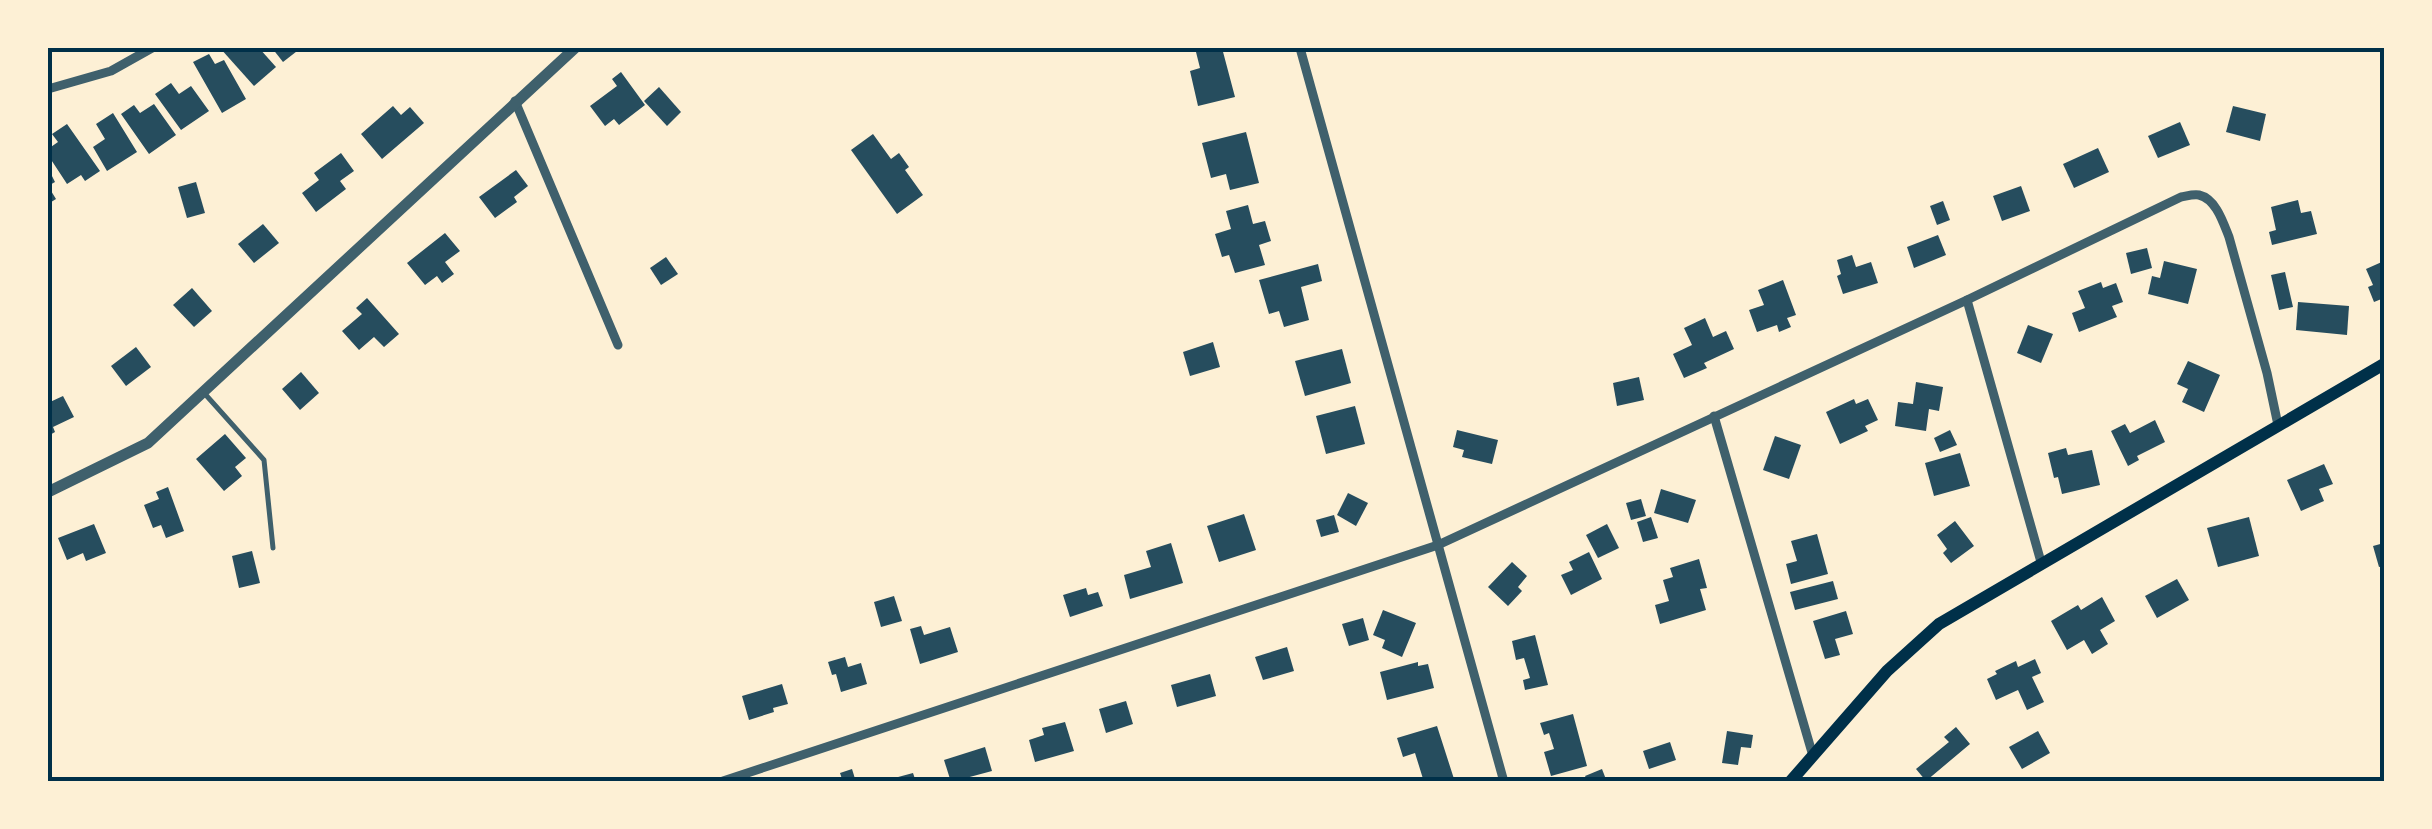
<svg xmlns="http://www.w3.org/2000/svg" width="2432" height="829" viewBox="0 0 2432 829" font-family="'Roboto Serif',serif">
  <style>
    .building { fill: #264d5e }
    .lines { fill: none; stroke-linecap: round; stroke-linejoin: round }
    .service { stroke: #3f606c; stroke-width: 5 }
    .minor { stroke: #3f606c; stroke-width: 9 }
    .tertiary { stroke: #3f606c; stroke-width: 11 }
    .secondary { stroke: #003049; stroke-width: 12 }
    .neatline { fill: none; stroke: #003049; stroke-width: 4 }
  </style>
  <rect width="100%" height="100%" fill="#fdf0d5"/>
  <g class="building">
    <polygon points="220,48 259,48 276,67 254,86"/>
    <polygon points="272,48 301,48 283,62"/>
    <polygon points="1216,48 1222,48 1235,97 1198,106 1190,71 1200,68 1196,52"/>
    <polygon points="209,54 215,64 224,60 246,99 222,113 193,62"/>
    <polygon points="621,72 645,105 619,125 614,119 605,126 590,106 617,86 612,79"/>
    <polygon points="171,83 179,94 191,86 209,111 181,130 155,94"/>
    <polygon points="659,87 681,112 667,126 644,101"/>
    <polygon points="154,104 176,135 149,154 121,114 134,105 140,113"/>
    <polygon points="393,106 401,115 410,107 424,123 382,159 361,134"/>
    <polygon points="2233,106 2266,114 2260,141 2226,132"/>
    <polygon points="113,113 137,152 107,171 93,147 105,139 96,124"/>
    <polygon points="2180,122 2190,145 2158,158 2148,136"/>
    <polygon points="67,124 100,171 85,181 81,175 67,184 48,155 48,149 58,142 52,134"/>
    <polygon points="1246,132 1259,183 1230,190 1226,174 1211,178 1202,143"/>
    <polygon points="873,134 891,159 899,153 909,167 905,170 923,195 897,214 851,150"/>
    <polygon points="2098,148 2109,172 2074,188 2063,164"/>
    <polygon points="341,153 354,171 340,181 346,189 316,212 302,193 319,180 314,173"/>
    <polygon points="48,168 55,182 48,186 56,199 48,204"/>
    <polygon points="516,170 528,186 514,197 517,202 495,218 479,197"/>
    <polygon points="196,182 205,213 187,218 178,187"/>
    <polygon points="2021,186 2030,211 2002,221 1993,196"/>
    <polygon points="2298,200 2301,213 2311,211 2317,234 2272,245 2269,232 2276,230 2271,207"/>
    <polygon points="1943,201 1950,220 1937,225 1930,206"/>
    <polygon points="1248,205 1253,224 1265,221 1271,241 1259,245 1265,265 1235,273 1229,255 1222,257 1215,234 1231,229 1226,211"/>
    <polygon points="263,224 279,243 254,263 238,244"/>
    <polygon points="445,233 460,251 445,262 454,274 442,283 437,276 425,285 407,263"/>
    <polygon points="1938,235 1946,255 1914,268 1907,247"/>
    <polygon points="2147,248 2152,268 2131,274 2126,253"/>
    <polygon points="1852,255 1856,267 1871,262 1878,283 1843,294 1837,276 1841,274 1837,260"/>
    <polygon points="666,257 678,274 661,285 650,268"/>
    <polygon points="2164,261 2197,269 2188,304 2148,294 2152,276 2160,278"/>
    <polygon points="2384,261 2384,298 2374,302 2368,287 2373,285 2366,269"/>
    <polygon points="1318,264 1322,281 1301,287 1309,320 1284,327 1279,311 1269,314 1259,280"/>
    <polygon points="2285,272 2293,307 2279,310 2271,275"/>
    <polygon points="1783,280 1796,315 1787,318 1791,327 1779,332 1777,325 1757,332 1749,310 1764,305 1758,290"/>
    <polygon points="2101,282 2103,288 2116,283 2123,302 2112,306 2117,317 2079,332 2072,313 2085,308 2078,291"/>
    <polygon points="192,288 212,311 194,327 173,305"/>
    <polygon points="367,298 399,334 384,347 374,337 359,350 342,331 362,314 356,308"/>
    <polygon points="2298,302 2349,306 2347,335 2296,330"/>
    <polygon points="1705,318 1713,337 1726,331 1734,349 1704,363 1707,368 1684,378 1673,354 1692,345 1684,328"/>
    <polygon points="2028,325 2053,334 2041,363 2017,353"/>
    <polygon points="1213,342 1220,367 1190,376 1183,352"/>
    <polygon points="136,347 151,367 126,386 111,366"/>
    <polygon points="1342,349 1351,383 1305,396 1295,361"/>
    <polygon points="2188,361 2220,375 2204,412 2182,402 2188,389 2177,384"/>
    <polygon points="301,372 319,393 300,410 282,389"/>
    <polygon points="1639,377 1644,400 1617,406 1613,383"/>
    <polygon points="1916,382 1943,387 1939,411 1929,409 1926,431 1895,426 1898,402 1913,404"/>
    <polygon points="48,396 50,402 63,396 74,417 53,427 55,432 48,436"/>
    <polygon points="1854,399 1856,404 1868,399 1878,420 1865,426 1868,431 1840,444 1826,412"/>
    <polygon points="1355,406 1365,444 1326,454 1316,416"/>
    <polygon points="2155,420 2165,442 2137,456 2139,460 2128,466 2111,431 2125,424 2130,433"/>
    <polygon points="1457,430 1498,440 1492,464 1462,457 1464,450 1453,447"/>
    <polygon points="1950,430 1957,445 1940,452 1934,438"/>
    <polygon points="225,434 246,458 235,467 242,476 224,491 196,459"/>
    <polygon points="1775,436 1801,445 1789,479 1763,470"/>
    <polygon points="2066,448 2068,455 2092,450 2100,485 2062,494 2058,477 2054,478 2048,453"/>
    <polygon points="1960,453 1970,486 1934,496 1925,463"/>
    <polygon points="2324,464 2333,484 2319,489 2324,501 2301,511 2287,480"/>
    <polygon points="168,487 184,531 166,538 161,525 153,528 144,505 159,499 156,492"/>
    <polygon points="1661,489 1696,500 1688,523 1654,513"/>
    <polygon points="1348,493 1368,503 1356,526 1337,515"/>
    <polygon points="1641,499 1646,516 1631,520 1626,503"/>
    <polygon points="1244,514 1256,550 1219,562 1207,526"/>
    <polygon points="1334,515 1339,532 1321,537 1316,520"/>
    <polygon points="1651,517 1658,538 1643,542 1637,522"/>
    <polygon points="2249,517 2259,556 2218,567 2207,528"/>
    <polygon points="1955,521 1974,546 1951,563 1943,553 1947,549 1937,535"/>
    <polygon points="94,524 106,553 86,561 83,553 67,560 58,538"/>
    <polygon points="1607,524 1619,548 1598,558 1586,535"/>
    <polygon points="1817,534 1828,574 1791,584 1786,564 1797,561 1791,541"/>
    <polygon points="1171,543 1183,583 1130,599 1124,575 1151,567 1146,551"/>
    <polygon points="2384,543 2384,566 2379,567 2373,546"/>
    <polygon points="252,551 260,583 239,588 232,556"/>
    <polygon points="1589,552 1602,579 1571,595 1561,575 1573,570 1569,562"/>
    <polygon points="1699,559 1707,588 1700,589 1706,610 1660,624 1655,605 1669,601 1663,580 1673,577 1670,568"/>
    <polygon points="1512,562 1527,576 1518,587 1522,591 1508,606 1488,587"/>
    <polygon points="2177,579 2189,600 2157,618 2145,596"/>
    <polygon points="1833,581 1838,599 1795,610 1790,592"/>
    <polygon points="1086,588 1088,595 1098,592 1103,606 1070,617 1063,595"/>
    <polygon points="894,596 902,621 881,627 874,602"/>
    <polygon points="2102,597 2115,621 2100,630 2108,644 2092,654 2084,640 2067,650 2051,621 2078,605 2081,610"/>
    <polygon points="1383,610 1416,623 1402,657 1382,648 1385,640 1373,635"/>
    <polygon points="1846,611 1853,634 1835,639 1840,655 1825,659 1813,621"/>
    <polygon points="1363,618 1369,640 1349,646 1342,624"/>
    <polygon points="921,626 924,635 950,627 958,652 920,664 910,629"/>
    <polygon points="1535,635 1548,685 1525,690 1523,680 1530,678 1524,658 1516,660 1512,641"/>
    <polygon points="1287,647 1294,671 1263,680 1255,657"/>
    <polygon points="845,657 848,667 861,663 867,684 841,692 836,674 832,675 828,662"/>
    <polygon points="2035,659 2041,673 2032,677 2044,702 2027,710 2018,690 1996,700 1987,679 1997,674 1995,671 2016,661 2018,667"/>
    <polygon points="1418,662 1418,666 1428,664 1434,688 1387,700 1380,672"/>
    <polygon points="1210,674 1216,696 1177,707 1171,685"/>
    <polygon points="782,684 788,704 773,708 774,712 749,720 742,696"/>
    <polygon points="1126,701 1133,724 1106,733 1099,709"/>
    <polygon points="1573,714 1587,766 1551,776 1544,752 1554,749 1549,733 1544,735 1540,723"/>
    <polygon points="1065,722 1074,751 1035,762 1029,740 1044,735 1042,728"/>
    <polygon points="1437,726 1455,782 1424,782 1415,753 1403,757 1397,738"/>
    <polygon points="1956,727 1970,744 1926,781 1916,769 1949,742 1944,737"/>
    <polygon points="1727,731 1753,735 1751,748 1741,747 1738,765 1722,763"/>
    <polygon points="2038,731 2050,753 2022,769 2009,747"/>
    <polygon points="1670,742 1676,760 1649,769 1643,751"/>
    <polygon points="985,747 992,771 951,782 944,760"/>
    <polygon points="852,769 856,782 843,782 840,773"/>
    <polygon points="1602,769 1607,782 1588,782 1585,776"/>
    <polygon points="913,773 916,782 887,782 887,780"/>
  </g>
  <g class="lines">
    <polyline class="service" points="205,394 264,460 273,548"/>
    <g class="minor">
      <polyline points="1300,48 1504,782"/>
      <polyline points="48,89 111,71 152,48"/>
      <polyline points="515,101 618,345"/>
      <polyline points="1967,300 2041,562"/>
      <polyline points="1714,416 1813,756"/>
      <path d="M723 781 1438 545 1967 300 2181 197C2187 196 2193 194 2199 195 2216 199 2223 222 2229 237L2267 373 2278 425"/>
    </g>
    <polyline class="tertiary" points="48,492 148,443 575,48"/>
    <polyline class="secondary" points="1790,782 1887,671 1939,624 2384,364"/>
  </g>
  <rect width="2432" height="829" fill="none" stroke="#fdf0d5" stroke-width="100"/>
  <rect x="50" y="50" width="2332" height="729" class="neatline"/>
</svg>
